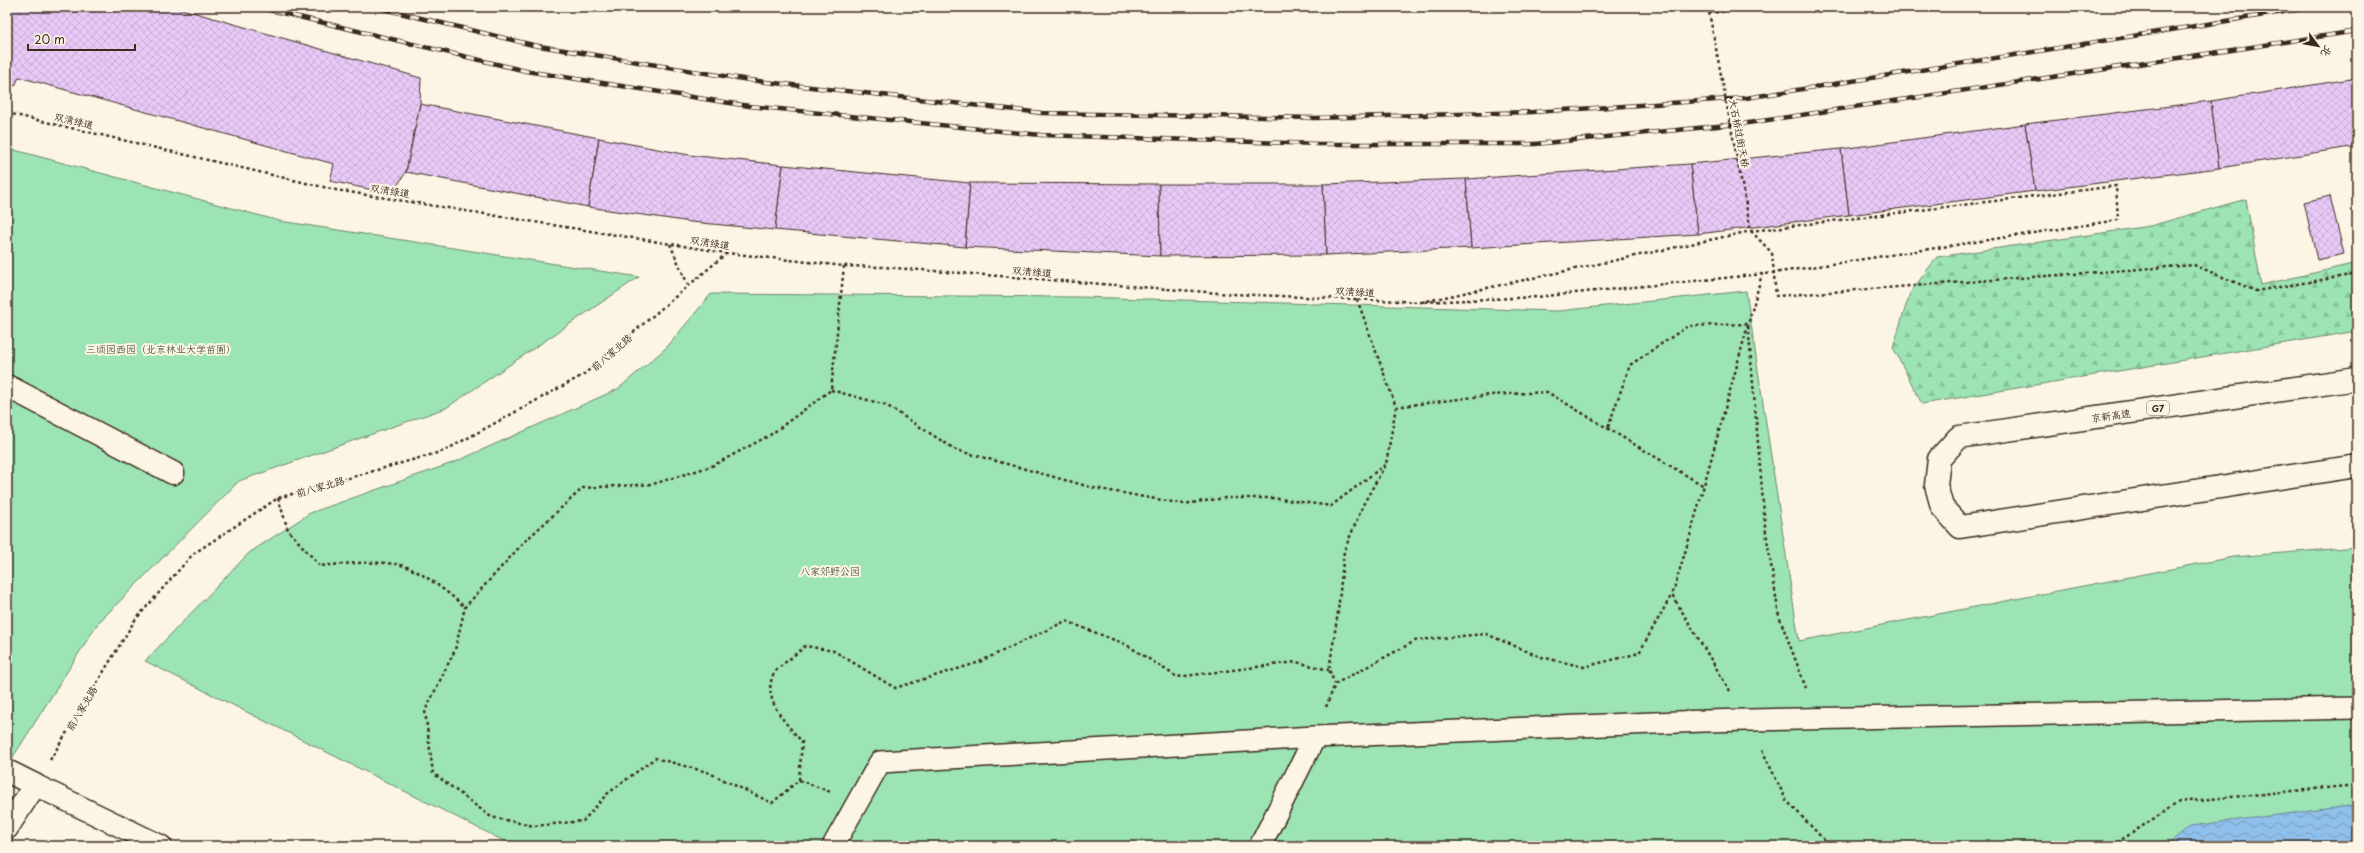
<svg xmlns="http://www.w3.org/2000/svg" width="2364" height="853" viewBox="0 0 2364 853" font-family="'Playpen Sans','LXGW WenKai TC',sans-serif">
  <style>
    .forest { fill: url(#forest-firs); stroke: #6c8768 }
    .green { fill: #9ce4b3; stroke: #6c8768 }
    .water { fill: url(#water-waves); stroke: #6d8499 }
    .building { fill: url(#building-cross-hatch); stroke: #3b2a1e }
    .lines { fill: none; stroke-linecap: round; stroke-linejoin: round }
    .service-casing { stroke: #3b2a1e; stroke-width: 24 }
    .minor-casing { stroke: #3b2a1e; stroke-width: 25 }
    .motorway-casing { stroke: #3b2a1e; stroke-width: 25 }
    .path { stroke: #3b2a1e; stroke-width: 2.5; stroke-dasharray: 3 3; stroke-linecap: butt }
    .service { stroke: #fcf5e5; stroke-width: 21 }
    .minor { stroke: #fcf5e5; stroke-width: 22 }
    .motorway { stroke: #fcf5e5; stroke-width: 22 }
    .rail-casing { stroke: #3b2a1e; stroke-width: 4.5 }
    .rail { stroke: #fcf5e5; stroke-width: 3; stroke-dasharray: 9; stroke-linecap: butt }
    .path-bridge { stroke: #3b2a1e; stroke-width: 2.5; stroke-dasharray: 3 3; stroke-linecap: butt }
    .labels { text-anchor: middle; dominant-baseline: central; stroke-width: 4; stroke-linejoin: round; paint-order: stroke }
    .shield { fill: #fcf5e5; stroke: #75675a; stroke-width: 1 }
    .shield-label { font-size: 9px; font-weight: bold; fill: #3b2a1e }
    .street-label { font-size: 10px; fill: #3b2a1e; stroke: #fcf5e5 }
    .park-label { font-size: 10px; fill: #535843; stroke: #fcf5e5 }
  </style>
  <defs>
    <pattern id="forest-firs" width="22" height="20" patternUnits="userSpaceOnUse"><rect width="22" height="20" fill="#9ce4b3"/><path d="M5 1l3.5 6h-7zM16 11l3.5 6h-7z" fill="#87c49a"/></pattern>
    <pattern id="water-waves" width="16" height="10" patternUnits="userSpaceOnUse"><rect width="16" height="10" fill="#8fc0eb"/><path d="M0 5q4-4 8 0t8 0" fill="none" stroke="#769cbe"/></pattern>
    <pattern id="building-cross-hatch" width="8" height="8" patternUnits="userSpaceOnUse"><rect width="8" height="8" fill="#e8c9f7"/><path d="M0 0l8 8M0 8l8-8" fill="none" stroke="#c8add3"/></pattern>
  </defs>
  <rect width="100%" height="100%" fill="#fcf5e5"/>
  <filter id="ink" filterUnits="userSpaceOnUse"><feTurbulence type="fractalNoise" baseFrequency=".025" numOctaves="2"/><feDisplacementMap in="SourceGraphic" scale="8" xChannelSelector="R" yChannelSelector="G"/><feConvolveMatrix kernelMatrix="1 2 1 2 8 2 1 2 1" color-interpolation-filters="sRGB"/></filter>
  <g filter="url(#ink)">
    <polygon class="forest" points="2246,199 2261,285 2357,263 2357,331 1922,404 1893,347 1910,293 1937,257 2150,226"/>
    <g class="green">
      <polygon points="7,148 280,221 639,277 446,408 239,481 98,623 13,757 7,754"/>
      <polygon points="1746,291 1799,641 2233,557 2357,547 2357,846 514,846 145,661 249,553 310,513 455,462 618,389 667,347 711,294 1079,297 1558,311"/>
    </g>
    <polygon class="water" points="2357,805 2357,846 2165,846 2190,826"/>
    <g class="building">
      <polygon points="7,7 175,7 421,78 420,104 406,172 392,194 330,181 334,164 19,77 15,86 7,83"/>
      <polygon points="2357,78 2357,146 2219,168 2211,101"/>
      <polygon points="2211,101 2219,168 2035,191 2025,124"/>
      <polygon points="420,104 599,138 588,207 406,172"/>
      <polygon points="2025,124 2035,191 1849,215 1841,149"/>
      <polygon points="599,138 689,155 783,165 775,230 691,222 588,207"/>
      <polygon points="1841,149 1849,215 1698,234 1690,164"/>
      <polygon points="1690,164 1698,234 1471,248 1466,179"/>
      <polygon points="783,165 970,183 965,247 775,230"/>
      <polygon points="1466,179 1471,248 1326,255 1323,184"/>
      <polygon points="970,183 1159,184 1160,256 965,247"/>
      <polygon points="1159,184 1323,184 1326,255 1160,256"/>
      <polygon points="2330,196 2344,254 2317,260 2304,202"/>
    </g>
    <g class="lines">
      <g class="service-casing">
        <g id="service">
          <polyline points="35,785 161,846"/>
          <polyline points="833,846 880,762 1315,737"/>
          <polyline points="1260,846 1315,737 1703,721 2357,708"/>
        </g>
      </g>
      <g class="minor-casing">
        <g id="minor">
          <polyline points="7,386 173,473"/>
          <polyline points="7,771 35,785 7,828"/>
        </g>
      </g>
      <g class="motorway-casing">
        <polyline id="motorway" points="2357,379 1959,437 1939,459 1936,485 1942,507 1960,527 2357,466"/>
      </g>
      <g class="path">
        <polyline points="1709,13 1759,7"/>
        <polyline points="7,113 336,190 727,253 844,266 882,267 1232,294 1422,302 1536,297 1773,273 2118,220 2116,186 1751,231 1422,302"/>
        <polyline points="670,244 688,285"/>
        <polyline points="1772,253 1776,296 2194,265 2256,291 2357,274"/>
        <path d="M844 266 831 390 770 435 712 466 653 484 583 488 524 542 465 607 455 650 425 711 433 773 491 817 534 826 583 821 607 794 655 758 707 772 772 803 799 780 802 742C787 724 762 701 773 675 776 668 798 653 805 646L834 651 895 688 977 663 1066 621 1127 645 1177 677 1296 662 1329 670"/>
        <polyline points="831,390 886,405 956,450 1094,488 1184,504 1225,498 1272,498 1331,506 1386,464"/>
        <polyline points="1396,407 1490,395 1547,392 1704,486"/>
        <polyline points="1608,427 1630,365 1688,326 1748,324 1765,526 1779,616 1806,688"/>
        <path d="M278 498 288 530 320 566C342 564 387 559 407 567 428 576 447 592 465 607"/>
        <polyline points="1335,684 1417,640 1486,634 1541,657 1584,667 1639,653 1671,596"/>
        <polyline points="1730,691 1672,595 1690,536 1762,274"/>
        <polyline points="1326,707 1335,684 1329,670 1338,612 1344,551 1364,503 1386,464 1396,407 1357,299"/>
        <polyline points="1762,750 1786,800 1830,846"/>
        <polyline points="50,760 135,620 193,554 278,498 444,451 583,375 727,253"/>
        <polyline points="799,780 831,792"/>
        <polyline points="1296,841 1306,846"/>
        <polyline points="2112,846 2179,802 2357,785"/>
      </g>
      <use href="#service" class="service"/>
      <use href="#minor" class="minor"/>
      <use href="#motorway" class="motorway"/>
      <g class="rail-casing">
        <g id="rail">
          <polyline points="257,7 526,71 749,106 1041,135 1319,144 1535,144 1748,123 2357,31"/>
          <polyline points="375,7 533,45 749,80 1042,113 1315,118 1533,112 1746,98 2314,7"/>
        </g>
      </g>
      <use href="#rail" class="rail"/>
      <polyline class="path-bridge" points="1708,7 1751,231 1772,253"/>
    </g>
  </g>
  <g class="labels">
    <rect class="shield" x="2147" y="401" width="22" height="14" rx="3"/>
    <g class="shield-label">
      <text x="2158" y="408">G7</text>
    </g>
    <g class="street-label">
      <text transform="translate(74 120) rotate(13)">双清绿道</text>
      <text transform="translate(1740 133) rotate(79)">大石桥过街天桥</text>
      <text transform="translate(390 190) rotate(9)">双清绿道</text>
      <text transform="translate(710 242) rotate(9)">双清绿道</text>
      <text transform="translate(1032 271) rotate(4)">双清绿道</text>
      <text transform="translate(1355 291) rotate(3)">双清绿道</text>
      <text transform="translate(611 352) rotate(-41)">前八家北路</text>
      <text transform="translate(2111 415) rotate(-8)">京新高速</text>
      <text transform="translate(320 486) rotate(-16)">前八家北路</text>
      <text transform="translate(81 708) rotate(-59)">前八家北路</text>
    </g>
    <g class="park-label">
      <text x="161" y="348">三顷园西园（北京林业大学苗圃）</text>
      <text x="830" y="570">八家郊野公园</text>
    </g>
  </g>
  <rect width="2364" height="853" fill="none" stroke="#fcf5e5" stroke-width="24"/>
  <rect x="12" y="12" width="2340" height="829" fill="none" stroke="#3b2a1e" stroke-width="1.5" filter="url(#ink)"/>
  <g transform="translate(2318 46) rotate(122)" stroke="#fcf5e5" stroke-width="3" paint-order="stroke">
  <path d="M0-3L7 15L0 10L-7 15Z" fill="#3b2a1e"/>
  <text y="-6" font-size="11" font-weight="bold" text-anchor="middle" fill="#3b2a1e">北</text>
  </g>
  <path d="M28 44v6h107v-6" fill="none" stroke="#3b2a1e" stroke-width="2"/>
  <text x="34" y="44" font-size="12" fill="#3b2a1e" stroke="#fcf5e5" stroke-width="3" paint-order="stroke">20 m</text>
</svg>
